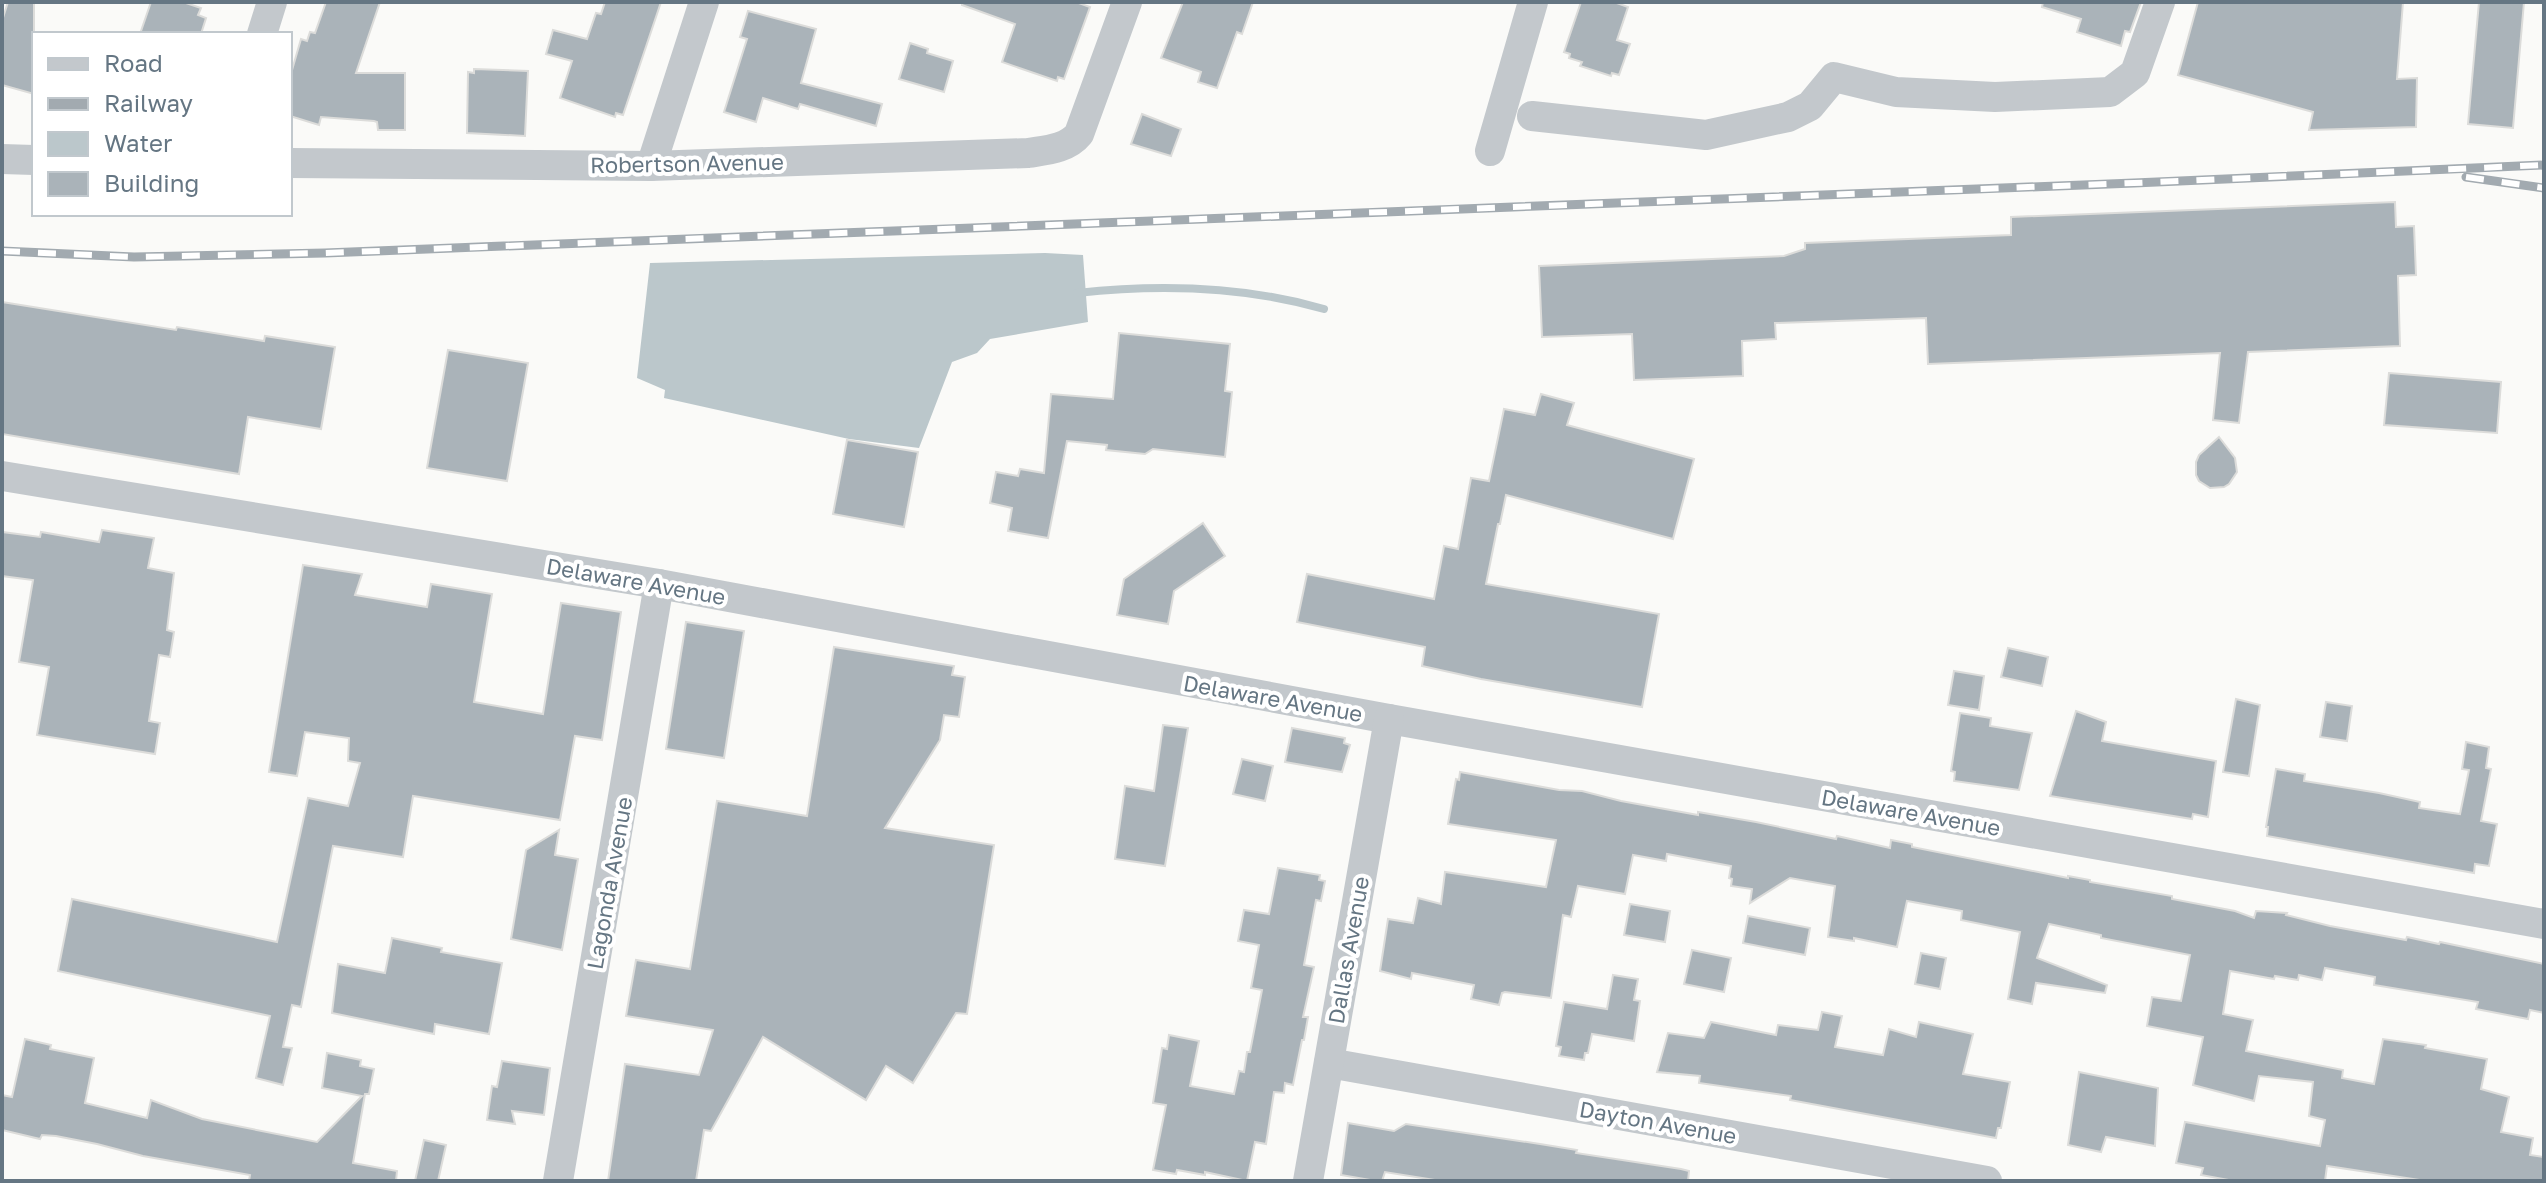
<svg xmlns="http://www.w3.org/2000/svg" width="2546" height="1183" viewBox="0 0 2546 1183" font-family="'Golos Text',sans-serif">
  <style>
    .water { fill: #bbc7cb }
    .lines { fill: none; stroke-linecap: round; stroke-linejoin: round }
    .stream { stroke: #bbc7cb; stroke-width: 8 }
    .building { fill: #aab3b9; stroke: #dcdcda; stroke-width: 2 }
    .minor { stroke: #c3c8cc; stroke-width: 30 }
    .rail-casing { stroke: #a2aab0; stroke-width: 9 }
    .rail { stroke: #fff; stroke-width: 6; stroke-dasharray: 18; stroke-linecap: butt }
    .labels { text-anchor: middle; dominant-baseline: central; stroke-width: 8; stroke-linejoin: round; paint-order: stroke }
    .street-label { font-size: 22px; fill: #657683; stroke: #fff }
  </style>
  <rect width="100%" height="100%" fill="#fafaf8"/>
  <polygon class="water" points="1045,253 1083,255 1088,322 990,339 977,353 952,362 919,448 849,439 664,398 665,390 637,378 650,263"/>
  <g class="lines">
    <path class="stream" d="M1077 293C1159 284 1244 286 1324 309"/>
  </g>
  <g class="building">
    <polygon points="8,2 34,2 34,94 2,85 2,21"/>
    <polygon points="151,2 183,2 201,8 198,15 206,18 201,34 140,34"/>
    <polygon points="326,2 380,2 356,73 405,73 405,130 378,130 377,122 374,121 321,117 319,125 290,116 290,77 301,39 307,41 310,32 315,33"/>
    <polygon points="605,2 661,2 623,115 616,113 615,117 560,98 572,61 546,54 553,30 587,39 596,13 601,14"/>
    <polygon points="962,2 1076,2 1090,7 1064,79 1058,77 1057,81 1002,62 1015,24 962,5"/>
    <polygon points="1183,2 1253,2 1242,34 1237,32 1217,88 1198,82 1201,72 1161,58"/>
    <polygon points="1581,2 1614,2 1628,7 1617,40 1630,44 1619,75 1612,73 1611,76 1580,66 1582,62 1569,58 1570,54 1564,52"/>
    <polygon points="2043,2 2141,2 2130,32 2125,31 2121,46 2077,32 2081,19 2042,7"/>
    <polygon points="2198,2 2403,2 2397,79 2417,78 2416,127 2309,130 2313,112 2178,75"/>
    <polygon points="2479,2 2524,2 2513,128 2468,124"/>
    <polygon points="748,11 816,29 801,83 882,104 876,126 800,104 798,109 763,98 756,122 724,112 747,39 740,37"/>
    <polygon points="910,43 928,49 927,53 953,61 944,92 899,79"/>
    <polygon points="474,69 528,71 525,136 467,133 468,72 474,73"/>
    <polygon points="1142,114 1181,129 1171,156 1131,144"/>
    <polygon points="2395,202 2396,227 2414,226 2416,275 2398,276 2400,346 2248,352 2239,423 2213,420 2220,353 1928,364 1926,318 1775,323 1776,339 1742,341 1743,376 1634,380 1632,334 1542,337 1539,266 1784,256 1805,249 1805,243 2011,235 2011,217"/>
    <polygon points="2,302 176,330 177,327 264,341 265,336 335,347 321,429 248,417 239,474 2,434"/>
    <polygon points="1119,333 1230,344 1225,391 1232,392 1225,457 1153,449 1145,454 1106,450 1107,445 1067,441 1048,538 1008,531 1012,508 990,503 996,472 1018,476 1020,469 1044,473 1051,394 1113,399"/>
    <polygon points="448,350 528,363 507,481 427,468"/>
    <polygon points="2389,373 2501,382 2497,433 2384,425"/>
    <polygon points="1541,394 1574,403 1567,425 1694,459 1673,539 1506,495 1500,524 1498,524 1486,584 1659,614 1642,707 1481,679 1422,666 1425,647 1297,622 1307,574 1434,599 1444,546 1458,549 1471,478 1489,481 1504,409 1535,415"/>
    <polygon points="2219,437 2235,458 2237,472 2229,484 2224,487 2210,488 2199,481 2196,475 2196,462 2199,455"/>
    <polygon points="847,440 918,452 904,527 833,514"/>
    <polygon points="1203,523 1225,556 1174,591 1168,624 1117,615 1124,579"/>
    <polygon points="102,530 154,538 148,568 174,573 167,630 174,632 170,657 159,655 149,721 160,723 155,754 37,735 49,667 19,662 33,580 2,576 2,532 40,537 41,532 99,542"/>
    <polygon points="303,565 362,574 355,595 427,607 431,584 492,594 474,702 543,714 561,603 621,612 602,740 575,736 560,820 413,796 403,857 333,846 301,1007 292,1005 283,1047 292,1048 283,1085 256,1078 270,1016 58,971 72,899 277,942 308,798 348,806 360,763 348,761 349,738 305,732 297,776 269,772"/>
    <polygon points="686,622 744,631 724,758 666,749"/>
    <polygon points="834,647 954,666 952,675 965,677 959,717 944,715 940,740 885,828 994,845 967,1014 956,1013 913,1083 886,1066 866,1100 763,1037 711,1131 704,1130 696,1181 608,1181 625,1064 699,1075 713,1030 626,1016 636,960 690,969 717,801 807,816"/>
    <polygon points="2008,648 2048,657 2042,686 2001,677"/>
    <polygon points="1954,671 1984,676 1979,710 1948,705"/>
    <polygon points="2236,699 2260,705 2249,776 2223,772"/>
    <polygon points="2326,702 2352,706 2347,741 2320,737"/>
    <polygon points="2076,711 2106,722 2102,741 2216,761 2208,817 2193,814 2192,819 2050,796"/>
    <polygon points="1960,713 1991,718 1990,726 2032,733 2019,790 1954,781 1955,772 1951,771"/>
    <polygon points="1163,725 1188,728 1165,866 1115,859 1125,786 1154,791"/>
    <polygon points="1292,728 1345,738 1344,743 1350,745 1342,772 1285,762"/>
    <polygon points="2466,742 2489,747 2486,768 2491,769 2481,821 2497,824 2489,866 2475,864 2474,873 2267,836 2268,827 2266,827 2276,769 2305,774 2304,781 2379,793 2420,802 2419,808 2460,814 2469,770 2462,769"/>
    <polygon points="1242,759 1273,766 1265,801 1233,794"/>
    <polygon points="1460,772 1559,790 1582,791 1621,801 1698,815 1698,812 1756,822 1836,839 1837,836 1890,848 1891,840 1912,844 1912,847 2068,878 2068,876 2090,880 2090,882 2172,896 2172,899 2235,911 2254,918 2256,911 2287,913 2286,915 2330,926 2406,940 2407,937 2439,944 2440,942 2544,964 2544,1013 2530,1010 2528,1019 2476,1009 2478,1002 2374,985 2375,977 2325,968 2322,980 2299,975 2298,980 2275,976 2274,979 2230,971 2223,1014 2253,1020 2246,1051 2343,1070 2342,1078 2374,1084 2383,1039 2426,1045 2425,1048 2487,1059 2481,1089 2509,1097 2501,1132 2533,1138 2530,1155 2544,1157 2544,1181 2426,1181 2327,1166 2325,1181 2234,1181 2201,1175 2203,1168 2176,1163 2185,1122 2320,1146 2325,1120 2309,1116 2313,1082 2259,1076 2254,1101 2193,1085 2203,1037 2147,1026 2152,997 2181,1001 2190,955 2101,938 2101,935 2049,924 2037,958 2107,985 2105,993 2036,983 2032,1004 2008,999 2020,932 1961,920 1962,911 1907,901 1897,947 1854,938 1854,941 1828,937 1835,886 1790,878 1750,903 1752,889 1731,886 1732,879 1729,878 1731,866 1667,854 1666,861 1633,855 1625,894 1578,886 1571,917 1563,915 1551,998 1505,992 1502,993 1499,1005 1471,999 1474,985 1412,973 1411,979 1380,971 1388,919 1413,923 1418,898 1441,904 1445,872 1546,887 1556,840 1448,824 1456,779 1459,780"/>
    <polygon points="559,830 555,855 578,859 562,950 511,939 526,850"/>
    <polygon points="1278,868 1320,875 1319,880 1325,881 1321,901 1316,900 1304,965 1314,967 1303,1017 1308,1017 1304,1040 1302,1040 1293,1085 1285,1083 1284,1093 1274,1092 1266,1144 1255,1142 1247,1181 1205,1172 1205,1175 1177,1170 1176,1174 1153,1170 1166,1105 1153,1103 1162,1048 1167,1049 1169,1035 1199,1041 1190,1086 1234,1094 1239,1071 1244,1072 1247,1052 1250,1052 1262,990 1251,988 1259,945 1238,941 1244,910 1269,914"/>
    <polygon points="1630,904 1670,911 1665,942 1624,935"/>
    <polygon points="1748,916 1810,928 1805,955 1743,943"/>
    <polygon points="392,938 442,948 441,952 502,963 489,1034 435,1024 434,1034 332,1013 338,964 385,973"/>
    <polygon points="1692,950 1731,958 1724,992 1684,984"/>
    <polygon points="1921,953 1946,958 1940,989 1915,984"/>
    <polygon points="1613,975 1638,979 1634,1000 1640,1001 1634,1041 1592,1034 1588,1053 1585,1053 1584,1060 1559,1056 1561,1047 1556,1046 1564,1002 1607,1009"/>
    <polygon points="1822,1012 1842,1016 1835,1047 1883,1055 1889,1029 1916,1037 1919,1022 1973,1034 1963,1074 2010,1082 2001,1128 1998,1128 1996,1138 1790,1100 1791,1096 1699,1083 1700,1076 1657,1072 1668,1033 1704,1038 1711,1022 1776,1035 1778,1025 1818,1030"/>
    <polygon points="25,1039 51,1045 50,1049 94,1058 85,1103 147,1118 151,1100 202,1119 317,1142 362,1096 322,1088 327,1053 361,1060 360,1066 374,1069 369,1094 365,1094 353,1163 397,1171 396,1181 249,1181 250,1175 143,1156 97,1144 56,1136 42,1135 40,1139 2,1130 2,1095 12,1097"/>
    <polygon points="502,1061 550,1068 544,1115 512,1111 515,1124 487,1120 492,1086 497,1087"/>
    <polygon points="2079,1072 2158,1088 2155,1146 2106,1137 2101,1152 2068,1145"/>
    <polygon points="1348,1123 1394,1131 1406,1124 1540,1144 1577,1150 1576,1153 1681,1169 1689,1171 1688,1181 1441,1181 1385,1172 1382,1181 1376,1181 1341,1175"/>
    <polygon points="424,1140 446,1145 438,1181 415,1181"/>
  </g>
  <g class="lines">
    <g class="minor">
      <polyline points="262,34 272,2"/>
      <polyline points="1532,116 1706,135 1788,117 1810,106 1834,77 1896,92 1995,97 2110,92 2135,73 2160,2"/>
      <polyline points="1490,151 1533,2"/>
      <polyline points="2,159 34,160"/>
      <path d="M290 163 651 166 1028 153C1046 150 1067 149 1079 134L1127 2"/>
      <polyline points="651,166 704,2"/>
      <polyline points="2,476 659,584 1389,719 2544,924"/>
      <polyline points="1329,1063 1987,1181"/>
      <polyline points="558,1181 659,584"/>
      <polyline points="1308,1181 1389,719"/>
    </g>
    <g class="rail-casing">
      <g id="rail">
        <polyline points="2466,177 2544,188"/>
        <polyline points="2,251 134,257 325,253 2134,183 2544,165"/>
      </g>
    </g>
    <use href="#rail" class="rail"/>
  </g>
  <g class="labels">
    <g class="street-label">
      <text transform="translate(687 163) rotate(-1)">Robertson Avenue</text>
      <text transform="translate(636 581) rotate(10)">Delaware Avenue</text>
      <text transform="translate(1273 698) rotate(10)">Delaware Avenue</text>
      <text transform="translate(1911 812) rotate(10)">Delaware Avenue</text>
      <text transform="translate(609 883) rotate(-80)">Lagonda Avenue</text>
      <text transform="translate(1348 950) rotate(-80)">Dallas Avenue</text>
      <text transform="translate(1658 1122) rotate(10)">Dayton Avenue</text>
    </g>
  </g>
  <rect width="2546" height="1183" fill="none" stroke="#657683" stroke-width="8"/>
  <rect x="32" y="32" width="260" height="184" fill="#ffffff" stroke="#c1c8cd" stroke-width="2"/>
  <rect x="48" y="58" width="40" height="12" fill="#c3c8cc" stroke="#c1c8cd" stroke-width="2"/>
  <text x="104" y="72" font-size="24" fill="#657683">Road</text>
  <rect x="48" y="98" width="40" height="12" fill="#a2aab0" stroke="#c1c8cd" stroke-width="2"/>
  <text x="104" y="112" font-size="24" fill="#657683">Railway</text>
  <rect x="48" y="132" width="40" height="24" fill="#bbc7cb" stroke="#c1c8cd" stroke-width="2"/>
  <text x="104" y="152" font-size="24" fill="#657683">Water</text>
  <rect x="48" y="172" width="40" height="24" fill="#aab3b9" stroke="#c1c8cd" stroke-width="2"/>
  <text x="104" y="192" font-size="24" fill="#657683">Building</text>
</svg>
